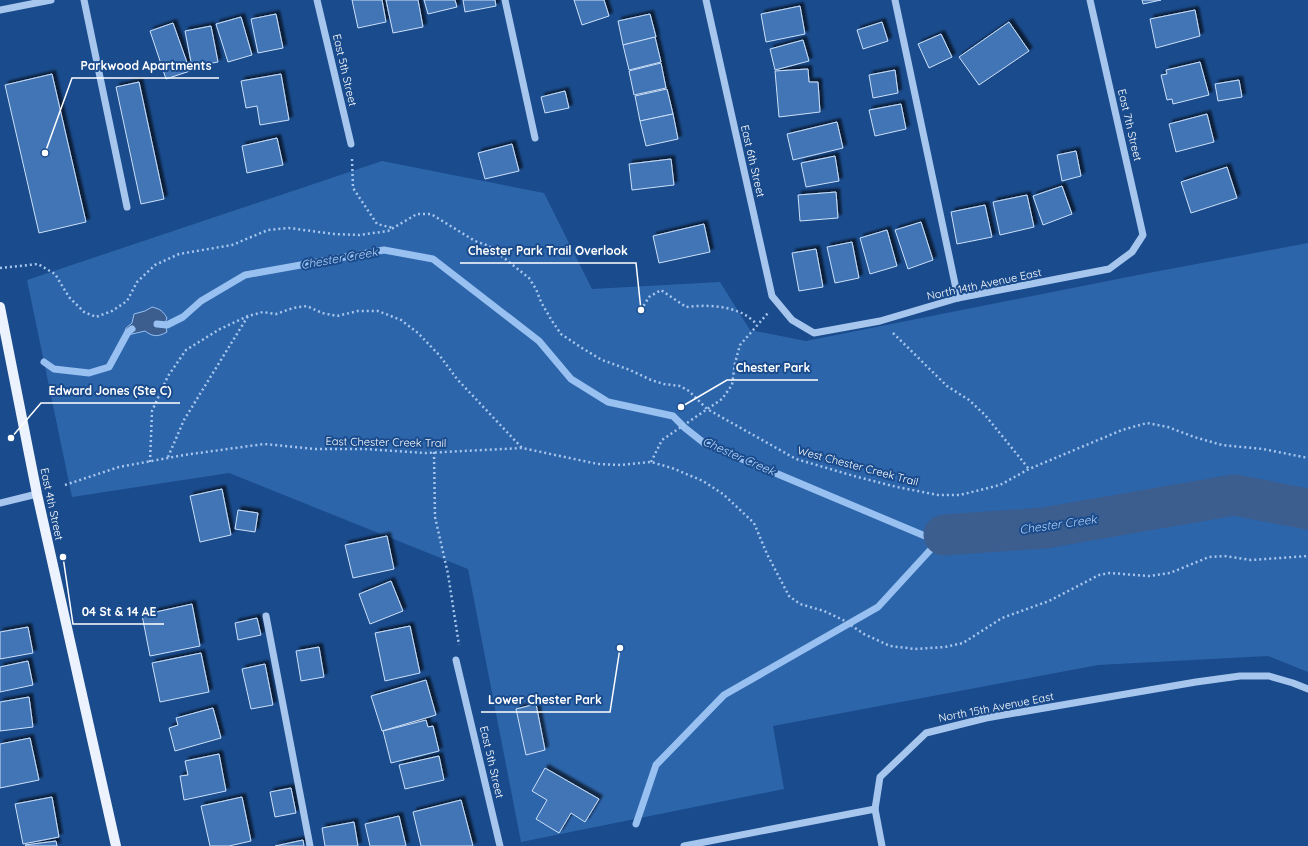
<svg xmlns="http://www.w3.org/2000/svg" width="1308" height="846" viewBox="0 0 1308 846" font-family="Quicksand,sans-serif">
  <style>
    .green { fill: #2d65ab }
    .water { fill: #3b5e8e; stroke: #98c0f0 }
    .lines { fill: none; stroke-linecap: round; stroke-linejoin: round }
    .stream { stroke: #98c0f0; stroke-width: 7 }
    .river { stroke: #3b5e8e; stroke-width: 41 }
    .building { fill: #4375b5; stroke: #cbe0fa; filter: url(#shadow) }
    .path { stroke: #a6c6ee; stroke-width: 2.5; stroke-dasharray: 2 3; stroke-linecap: butt }
    .minor { stroke: #a6c6ee; stroke-width: 7 }
    .major { stroke: #ecf3ff; stroke-width: 10 }
    .labels { text-anchor: middle; dominant-baseline: central; stroke-width: 4; stroke-linejoin: round; paint-order: stroke }
    .street-label { font-size: 11px; fill: #fff; stroke: #1a4b8c }
    .water-label { font-size: 12px; font-style: italic; fill: #b1d0f5; stroke: #1a4b8c }
    .leader { fill: none; stroke: #fff; stroke-width: 1.5 }
    .callout-dot { fill: #fff; stroke: #1a4b8c; stroke-width: 1.5 }
    .callout-label { font-size: 12px; text-anchor: middle; font-weight: bold; fill: #fff; stroke: #1a4b8c; stroke-width: 4; stroke-linejoin: round; paint-order: stroke }
  </style>
  <defs>
    <filter id="shadow"><feDropShadow dx="3.5" dy="-3.5" stdDeviation="1" flood-color="#0009"/></filter>
  </defs>
  <rect width="100%" height="100%" fill="#1a4b8c"/>
  <polygon class="green" points="382,161 544,193 592,289 720,282 750,330 806,341 1138,275 1308,243 1308,672 1268,656 1098,665 773,726 784,789 521,842 468,569 229,473 72,497 27,280"/>
  <path class="water" d="M152 307C160 309 163 311 167 318L165 323 167 332C158 337 153 337 145 331L128 335 125 334 126 328 132 323 134 314 145 311Z"/>
  <g class="lines">
    <g class="stream">
      <polyline points="157,324 167,325 183,317 201,301 245,275 384,250 433,259 539,341 571,379 608,402 673,416 685,428 704,443 925,536 944,535"/>
      <polyline points="44,362 54,369 89,373 109,367 128,332 132,329"/>
      <polyline points="636,824 656,765 724,695 878,607 944,535"/>
    </g>
    <polyline class="river" points="944,535 1044,528 1234,495 1308,509"/>
  </g>
  <g class="building">
    <polygon points="352,0 382,0 386,22 358,28"/>
    <polygon points="386,0 418,0 423,27 393,33"/>
    <polygon points="424,0 455,0 457,7 428,14"/>
    <polygon points="463,0 495,0 496,6 465,12"/>
    <polygon points="574,0 604,0 609,16 582,25"/>
    <polygon points="1142,0 1161,0 1143,4"/>
    <polygon points="800,6 805,34 766,42 761,14"/>
    <polygon points="1195,10 1200,36 1156,48 1150,19"/>
    <polygon points="276,14 283,48 258,53 251,19"/>
    <polygon points="650,14 656,37 623,45 618,21"/>
    <polygon points="241,17 252,55 228,62 216,24"/>
    <polygon points="882,22 888,41 863,49 857,30"/>
    <polygon points="1009,22 1029,51 979,85 959,57"/>
    <polygon points="173,23 190,71 166,79 150,31"/>
    <polygon points="211,26 218,62 192,67 185,31"/>
    <polygon points="941,34 952,57 929,68 918,44"/>
    <polygon points="655,37 661,62 629,70 623,45"/>
    <polygon points="803,40 809,61 775,70 770,49"/>
    <polygon points="1200,62 1209,95 1173,104 1172,99 1167,100 1161,75 1167,74 1166,70"/>
    <polygon points="661,63 666,88 634,95 629,71"/>
    <polygon points="808,69 809,82 818,82 820,112 779,117 775,71"/>
    <polygon points="895,70 898,93 873,98 869,75"/>
    <polygon points="52,74 86,222 39,233 5,85"/>
    <polygon points="281,74 289,120 260,125 257,106 246,108 241,81"/>
    <polygon points="1239,80 1242,97 1218,101 1215,84"/>
    <polygon points="139,82 164,199 141,204 116,87"/>
    <polygon points="667,89 673,114 640,121 635,96"/>
    <polygon points="565,91 569,108 545,113 541,97"/>
    <polygon points="901,104 906,129 875,136 869,110"/>
    <polygon points="673,114 678,139 646,146 640,121"/>
    <polygon points="1207,114 1214,142 1176,152 1169,124"/>
    <polygon points="837,122 843,148 793,160 787,134"/>
    <polygon points="277,138 283,165 247,173 242,146"/>
    <polygon points="512,144 519,171 485,179 478,153"/>
    <polygon points="1076,151 1081,176 1062,181 1057,155"/>
    <polygon points="835,156 839,181 806,187 801,163"/>
    <polygon points="671,159 674,185 632,190 629,164"/>
    <polygon points="1227,167 1237,198 1191,213 1181,182"/>
    <polygon points="1062,186 1072,214 1043,225 1033,196"/>
    <polygon points="836,192 838,218 800,221 798,195"/>
    <polygon points="1027,195 1034,227 1000,235 993,202"/>
    <polygon points="985,205 992,237 957,244 951,212"/>
    <polygon points="921,222 933,260 908,269 895,230"/>
    <polygon points="704,224 710,252 659,263 653,236"/>
    <polygon points="887,230 897,266 870,274 860,238"/>
    <polygon points="852,242 859,278 835,283 827,247"/>
    <polygon points="816,249 823,287 799,291 792,253"/>
    <polygon points="222,489 231,535 200,542 190,496"/>
    <polygon points="238,510 258,513 255,532 235,529"/>
    <polygon points="387,536 394,569 353,578 345,545"/>
    <polygon points="391,581 403,611 370,624 359,594"/>
    <polygon points="192,604 200,646 150,656 142,615"/>
    <polygon points="257,618 261,635 238,640 235,623"/>
    <polygon points="410,626 420,673 385,681 375,633"/>
    <polygon points="28,627 33,653 0,659 0,632"/>
    <polygon points="319,647 324,677 301,681 296,651"/>
    <polygon points="201,653 209,692 160,702 152,663"/>
    <polygon points="28,661 33,685 0,692 0,667"/>
    <polygon points="265,664 273,705 251,709 242,669"/>
    <polygon points="426,680 436,715 382,731 371,696"/>
    <polygon points="29,697 33,727 0,731 0,702"/>
    <polygon points="536,704 545,750 526,755 516,709"/>
    <polygon points="213,708 221,738 175,751 169,728 178,725 176,718"/>
    <polygon points="426,720 428,727 433,726 439,751 391,763 383,731"/>
    <polygon points="30,738 39,780 0,788 0,744"/>
    <polygon points="219,754 226,791 184,800 180,776 188,775 185,761"/>
    <polygon points="439,756 444,780 405,789 399,765"/>
    <polygon points="545,768 599,799 585,822 571,813 559,833 536,819 547,800 532,791"/>
    <polygon points="291,788 296,813 275,817 270,792"/>
    <polygon points="52,797 59,837 23,844 15,804"/>
    <polygon points="242,797 251,841 229,846 210,846 201,806"/>
    <polygon points="461,800 473,846 421,846 413,812"/>
    <polygon points="399,816 406,846 370,846 365,824"/>
    <polygon points="354,822 358,846 325,846 322,828"/>
    <polygon points="303,840 304,846 275,846"/>
    <polygon points="56,841 57,846 26,846 25,845"/>
  </g>
  <g class="lines">
    <g class="path">
      <polyline points="352,159 353,188 377,224 393,228"/>
      <polyline points="0,268 38,264 55,274 69,297 84,312 96,317 112,311 127,301 137,282 155,265 179,254 232,245 268,230 289,228 334,234 359,235 388,231 417,214 431,214 475,241 489,246 529,278 536,289 541,302 552,321 561,334 582,348 602,360 630,370 651,380 664,384 680,386 689,391 707,409 796,459 854,476 897,487 938,495 960,495 1000,485 1029,469 1122,430 1147,423 1168,427 1194,437 1222,445 1263,449 1308,458"/>
      <path d="M641 310 649 297 661 290 686 307C703 305 723 305 739 312 746 314 752 320 757 324"/>
      <polyline points="893,333 947,386 969,400 985,415 1029,469"/>
      <polyline points="434,452 435,517 448,574 459,645"/>
      <polyline points="168,457 184,420 248,316"/>
      <polyline points="150,462 152,411 168,376 186,350 220,329 248,316 263,312 276,314 293,308 307,306 322,313 337,316 358,311 378,311 401,320 418,333 440,356 457,379 522,448"/>
      <polyline points="651,462 662,440 722,399 732,385 735,363 740,345 768,313"/>
      <polyline points="65,485 119,467 184,455 264,444 314,449 365,449 425,453 522,448 598,464 621,465 651,462 672,468 703,481 723,494 754,523 767,554 789,596 800,604 824,611 843,620 864,634 890,646 915,649 945,647 963,643 1002,618 1049,601 1099,575 1110,573 1149,576 1170,573 1209,557 1224,556 1251,560 1308,556"/>
    </g>
    <g class="minor">
      <polyline points="84,0 127,207"/>
      <polyline points="317,0 351,144"/>
      <polyline points="505,0 535,138"/>
      <polyline points="706,0 772,296 792,320 814,333 880,321 958,298 1109,269 1132,252 1143,235 1090,0"/>
      <polyline points="895,0 958,298"/>
      <polyline points="0,10 51,0"/>
      <polyline points="0,503 37,494"/>
      <polyline points="266,616 310,846"/>
      <polyline points="456,660 500,846"/>
      <polyline points="875,809 882,846"/>
      <polyline points="684,846 875,809 880,777 926,733 986,718 1196,682 1240,676 1269,676 1293,683 1308,689"/>
    </g>
    <polyline class="major" points="0,307 37,494 116,846"/>
  </g>
  <g class="labels">
    <g class="street-label">
      <text transform="translate(345 70) rotate(77)">East 5th Street</text>
      <text transform="translate(1130 125) rotate(77)">East 7th Street</text>
      <text transform="translate(753 161) rotate(77)">East 6th Street</text>
      <text transform="translate(984 284) rotate(-12)">North 14th Avenue East</text>
      <text transform="translate(386 442) rotate(1)">East Chester Creek Trail</text>
      <text transform="translate(858 466) rotate(15)">West Chester Creek Trail</text>
      <text transform="translate(52 504) rotate(78)">East 4th Street</text>
      <text transform="translate(996 707) rotate(-11)">North 15th Avenue East</text>
      <text transform="translate(492 762) rotate(77)">East 5th Street</text>
    </g>
    <g class="water-label">
      <text transform="translate(339 258) rotate(-10)">Chester Creek</text>
      <text transform="translate(739 456) rotate(24)">Chester Creek</text>
      <text transform="translate(1058 524) rotate(-8)">Chester Creek</text>
    </g>
  </g>
  <path class="leader" d="M45 153L72 78H219M641 310L636 263H460M681 407L727 380H818M11 438L41 403H180M63 557L73 624H164M620 648L610 712H481"/>
  <g class="callout-dot">
    <circle cx="45" cy="153" r="4"/>
    <circle cx="641" cy="310" r="4"/>
    <circle cx="681" cy="407" r="4"/>
    <circle cx="11" cy="438" r="4"/>
    <circle cx="63" cy="557" r="4"/>
    <circle cx="620" cy="648" r="4"/>
  </g>
  <g class="callout-label">
    <text x="146" y="70">Parkwood Apartments</text>
    <text x="548" y="255">Chester Park Trail Overlook</text>
    <text x="773" y="372">Chester Park</text>
    <text x="110" y="395">Edward Jones (Ste C)</text>
    <text x="119" y="616">04 St &amp; 14 AE</text>
    <text x="545" y="704">Lower Chester Park</text>
  </g>
</svg>
